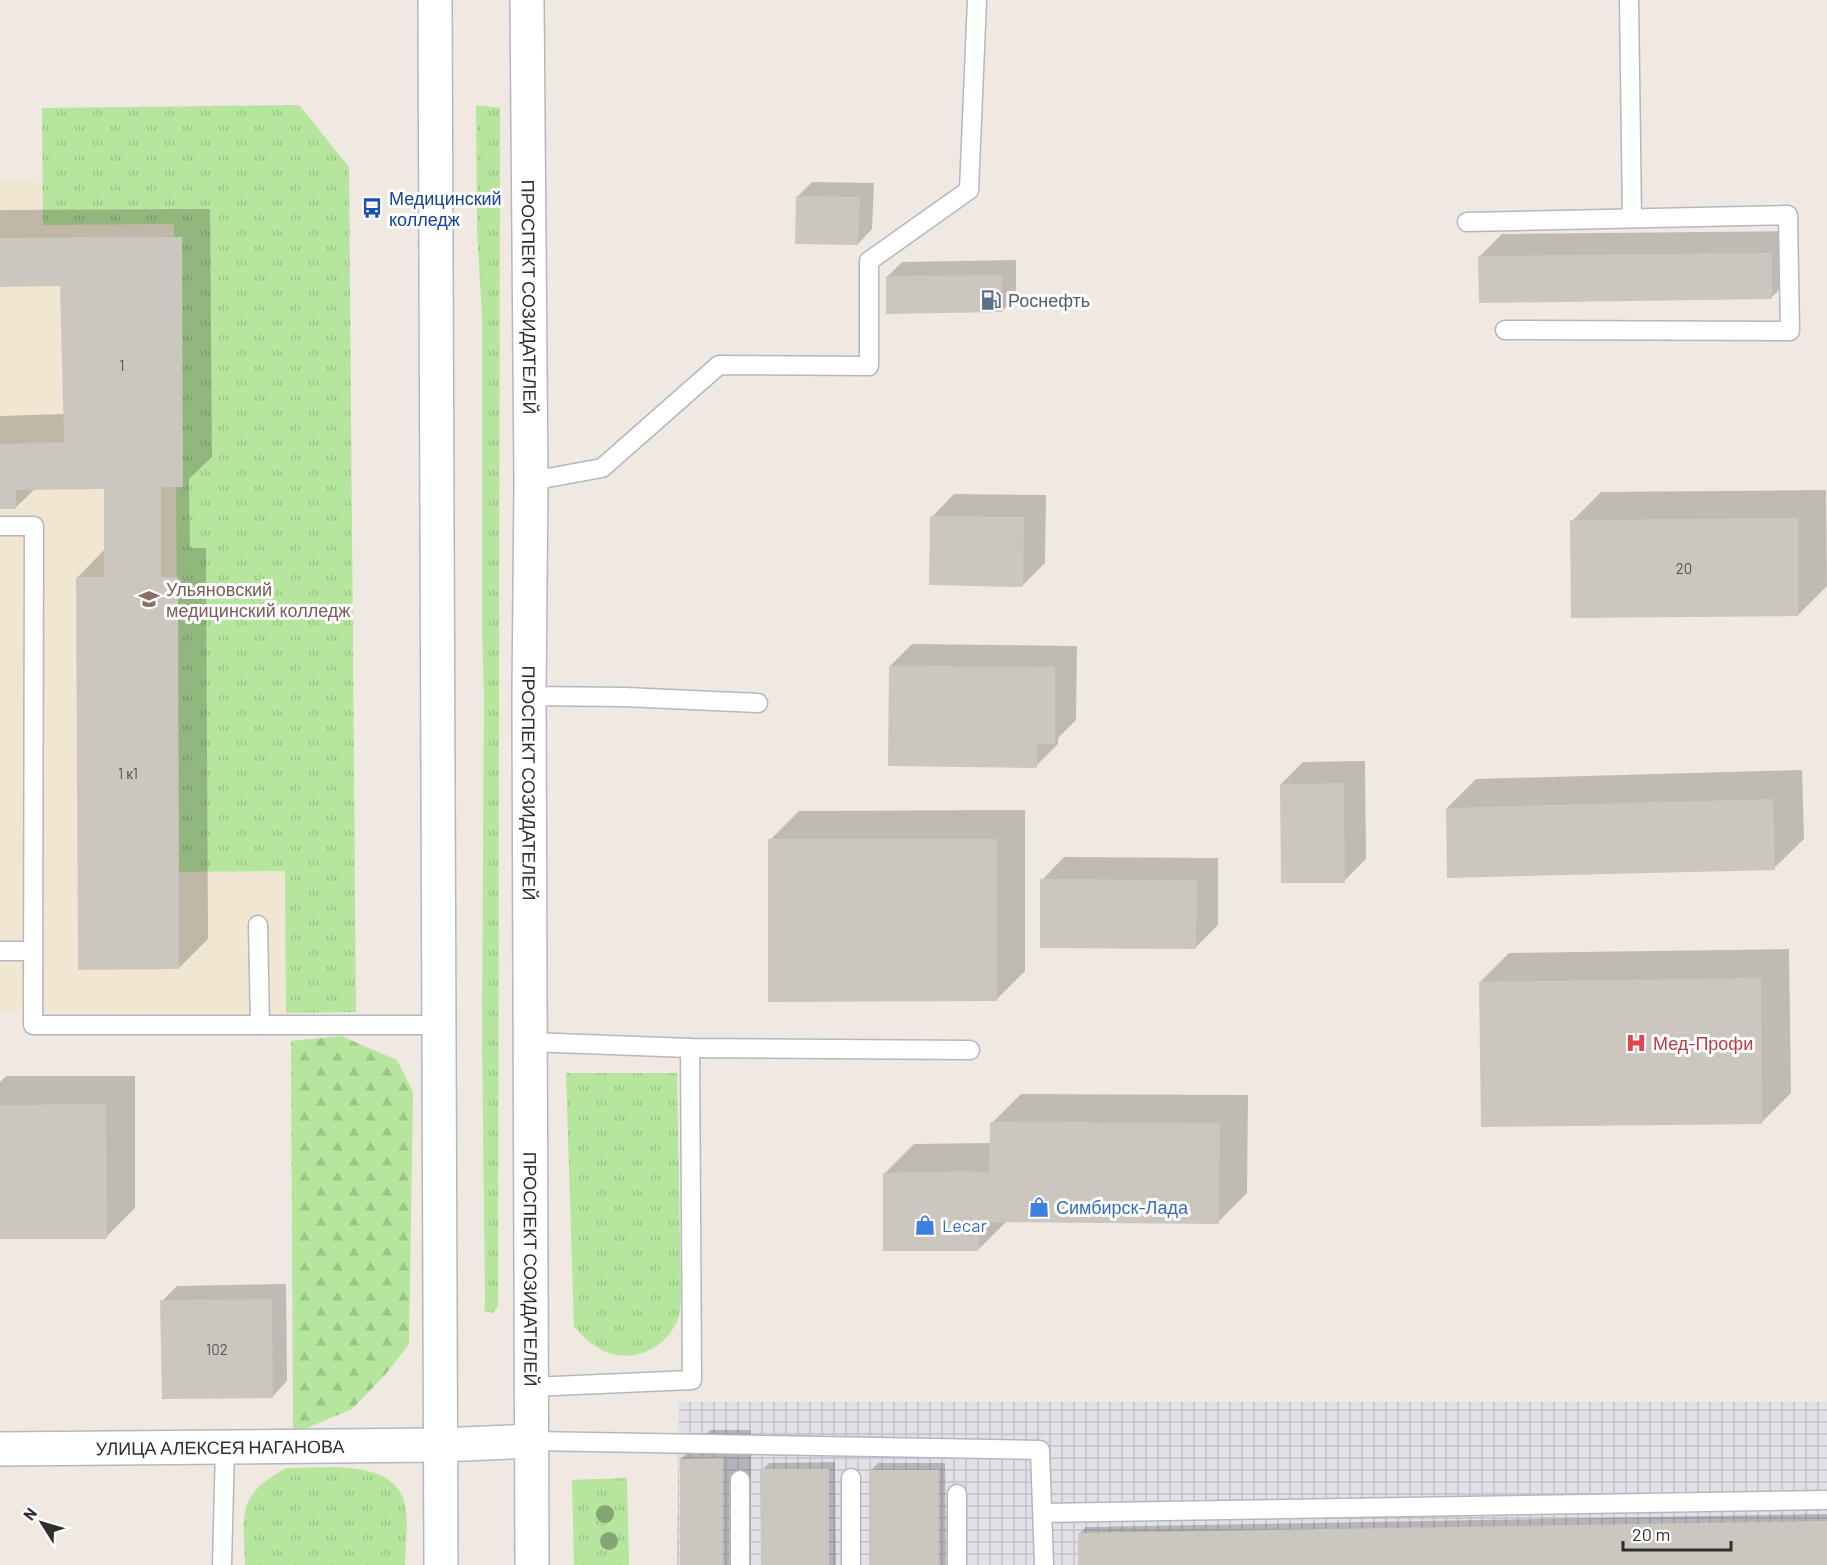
<svg xmlns="http://www.w3.org/2000/svg" width="1827" height="1565" viewBox="0 0 1827 1565" font-family="Barlow,sans-serif">
  <style>
    .industrial { fill: url(#industrial-grid) }
    .education { fill: #f0e6d1 }
    .grass { fill: url(#grass-tufts) }
    .forest { fill: url(#forest-firs) }
    .shadow { fill: #0003 }
    .building { fill: #cbc7bf }
    .lines { fill: none; stroke-linecap: round; stroke-linejoin: round }
    .lane-casing { stroke: #b4b7c1; stroke-width: 21 }
    .street-casing { stroke: #b4b7c1; stroke-width: 36 }
    .secondary-casing { stroke: #b4b7c1; stroke-width: 36 }
    .lane { stroke: #fff; stroke-width: 18 }
    .street { stroke: #fff; stroke-width: 33 }
    .secondary { stroke: #fff; stroke-width: 33 }
    .tree { fill: #84a574 }
    .labels { text-anchor: middle; dominant-baseline: central; stroke-width: 6; stroke-linejoin: round; paint-order: stroke }
    .number-label { font-size: 15px; fill: #555452 }
    .transit-label { font-size: 18px; fill: #164399; stroke: #fff; text-anchor: start }
    .street-label { font-size: 18px; fill: #2e2e2e; stroke: #fff }
    .service-label { font-size: 18px; fill: #4e5e75; stroke: #fff; text-anchor: start }
    .education-label { font-size: 18px; fill: #785e54; stroke: #fff; text-anchor: start }
    .health-label { font-size: 18px; fill: #be3a42; stroke: #fff; text-anchor: start }
    .shop-label { font-size: 18px; fill: #366cbe; stroke: #fff; text-anchor: start }
  </style>
  <defs>
    <pattern id="industrial-grid" width="8" height="8" patternUnits="userSpaceOnUse" patternTransform="scale(1.5)"><rect width="8" height="8" fill="#e3e1e8"/><path d="M0 4h8M4 0v8" fill="none" stroke="#c3c1c7"/></pattern>
    <pattern id="grass-tufts" width="24" height="20" patternUnits="userSpaceOnUse" patternTransform="scale(1.5)"><rect width="24" height="20" fill="#b6e59e"/><path d="M3 7l-1-3M5 7V3M7 7l1-3M15 17l-1-3M17 17v-4M19 17l1-3" fill="none" stroke="#9dc588"/></pattern>
    <pattern id="forest-firs" width="22" height="20" patternUnits="userSpaceOnUse" patternTransform="scale(1.5)"><rect width="22" height="20" fill="#b6e59e"/><path d="M5 1l3.5 6h-7zM16 11l3.5 6h-7z" fill="#9dc588"/></pattern>
  </defs>
  <rect width="100%" height="100%" fill="#efe9e1"/>
  <polygon class="industrial" points="679,1402 1827,1402 1827,1565 677,1565"/>
  <polygon class="education" points="0,181 306,187 288,1016 0,1011"/>
  <g class="grass">
    <polygon points="299,105 349,167 356,1012 286,1013 285,871 179,872 174,224 43,225 42,108"/>
    <polygon points="476,105 500,108 498,1306 493,1313 484,1311 485,1304 482,1033 484,696 482,633 482,316 477,230"/>
    <path d="M566 1073H677L681 1296C680 1303 681 1313 678 1319 665 1352 625 1367 595 1346 587 1341 581 1334 574 1327Z"/>
    <path d="M287 1468C323 1469 395 1457 405 1505 409 1523 405 1546 405 1565H245C245 1548 242 1528 245 1512 248 1491 270 1476 287 1468Z"/>
    <polygon points="627,1478 629,1565 574,1565 572,1480"/>
  </g>
  <polygon class="forest" points="341,1036 397,1060 413,1092 409,1344 385,1375 352,1409 293,1434 291,1041"/>
  <g class="shadow">
    <polygon points="812,182 874,183 872,229 858,244 798,196"/>
    <polygon points="210,209 212,457 189,479 190,548 206,548 208,939 179,968 77,578 105,549 105,488 35,489 16,507 0,507 0,416 65,414 62,284 0,286 0,210"/>
    <polygon points="1793,231 1794,275 1771,298 1480,256 1502,234"/>
    <polygon points="1016,260 1016,296 1002,311 887,277 902,262"/>
    <polygon points="1826,490 1827,586 1798,615 1572,521 1601,492"/>
    <polygon points="954,494 1046,495 1045,563 1023,585 932,517"/>
    <polygon points="912,644 1077,646 1076,720 1058,738 1058,744 1036,766 890,666"/>
    <polygon points="1365,761 1366,859 1344,881 1281,784 1303,762"/>
    <polygon points="1802,770 1804,839 1774,868 1447,808 1476,779"/>
    <polygon points="1025,810 1025,971 996,1000 770,840 799,811"/>
    <polygon points="1064,857 1218,858 1218,925 1195,948 1042,880"/>
    <polygon points="1789,949 1791,1093 1762,1122 1480,982 1509,953"/>
    <polygon points="6,1076 135,1076 135,1208 106,1237 0,1238 0,1082"/>
    <polygon points="1021,1094 1248,1095 1247,1193 1218,1222 1007,1221 978,1250 885,1173 914,1144 991,1143 992,1123"/>
    <polygon points="286,1284 287,1381 273,1396 162,1301 177,1286"/>
    <polygon points="710,1430 751,1430 751,1565 681,1565 681,1459"/>
    <polygon points="835,1462 836,1565 762,1565 762,1470 769,1463"/>
    <polygon points="878,1463 945,1463 946,1565 872,1565 871,1470"/>
    <polygon points="1827,1514 1827,1565 1080,1565 1079,1534 1086,1527"/>
  </g>
  <g class="building">
    <polygon points="796,196 860,197 858,245 795,244"/>
    <polygon points="182,237 183,487 161,487 161,577 178,577 179,969 78,970 76,577 104,577 104,489 16,490 16,509 0,509 0,444 64,442 60,286 0,287 0,238"/>
    <polygon points="1772,253 1772,299 1479,303 1478,256"/>
    <polygon points="1002,275 1002,312 886,314 886,276"/>
    <polygon points="930,516 1024,517 1023,587 929,585"/>
    <polygon points="1798,518 1798,616 1571,618 1570,520"/>
    <polygon points="889,666 1055,667 1055,744 1037,744 1037,768 888,766"/>
    <polygon points="1344,783 1345,883 1281,883 1280,784"/>
    <polygon points="1773,799 1775,870 1447,878 1446,808"/>
    <polygon points="768,839 997,839 997,1001 768,1002"/>
    <polygon points="1040,879 1197,880 1196,949 1040,948"/>
    <polygon points="1761,978 1762,1124 1481,1127 1479,982"/>
    <polygon points="106,1104 107,1239 0,1239 0,1105"/>
    <polygon points="990,1122 1220,1123 1219,1224 979,1222 979,1251 883,1251 883,1173 968,1171 989,1173"/>
    <polygon points="272,1299 273,1398 162,1399 160,1300"/>
    <polygon points="723,1458 723,1565 680,1565 680,1459"/>
    <polygon points="760,1469 829,1469 829,1565 761,1565"/>
    <rect x="870" y="1470" width="69" height="95"/>
    <polygon points="1827,1521 1827,1565 1078,1565 1078,1533"/>
  </g>
  <g class="lines">
    <g class="lane-casing">
      <g id="lane">
        <polyline points="1629,0 1632,218"/>
        <polyline points="1467,222 1788,215 1790,331 1505,330"/>
        <polyline points="531,481 602,468 719,365 869,366 869,261 969,190 977,0"/>
        <polyline points="0,526 34,526 33,1025 439,1025"/>
        <polyline points="529,696 625,697 758,703"/>
        <polyline points="258,925 260,1025"/>
        <polyline points="0,951 32,951"/>
        <polyline points="530,1042 690,1048 970,1050"/>
        <polyline points="531,1387 692,1380 690,1048"/>
        <polyline points="532,1441 1040,1450 1044,1565"/>
        <polyline points="851,1478 851,1565"/>
        <polyline points="957,1494 957,1565"/>
        <polyline points="1043,1513 1827,1500"/>
        <polyline points="222,1565 225,1447"/>
        <polyline points="740,1565 740,1480"/>
      </g>
    </g>
    <g class="street-casing">
      <g id="street">
        <path id="s1" d="M0 1449 440 1445"/>
      </g>
    </g>
    <g class="secondary-casing">
      <g id="secondary">
        <polyline points="435,0 441,1565"/>
        <path id="s2" d="M527 0 531 481 529 696 532 1565"/>
        <polyline points="440,1445 532,1441"/>
      </g>
    </g>
    <use href="#lane" class="lane"/>
    <use href="#street" class="street"/>
    <use href="#secondary" class="secondary"/>
  </g>
  <g class="tree">
    <circle cx="605" cy="1514" r="9"/>
    <circle cx="609" cy="1541" r="9"/>
  </g>
  <defs>
    <g id="bus-bare" transform="scale(1.62)"><path d="M-5-6H5V4H4V6H2V4H-2V6H-4V4H-5ZM-3.5-4V0h7V-4ZM-3.5 1.2v1.5H-2V1.2ZM2 1.2v1.5H3.5V1.2Z" fill="#1a4fb4" stroke="#fff" stroke-width="2.5" paint-order="stroke"/></g>
    <g id="fuel-bare" transform="scale(1.62)"><path d="M-5.5-6h7V0h2V4h1.3V-2.5L3-4.5l.8-.8L6-3V5H2.5V1h-1V6h-7ZM-4.2-4.7v3.2H.2V-4.7Z" fill="#5c6f8a" stroke="#fff" stroke-width="2.5" paint-order="stroke"/></g>
    <g id="university-bare" transform="scale(1.62)"><path d="M0-5L7-2L0 1L-7-2ZM-4 1L0 2.5L4 1V4Q0 6-4 4Z" fill="#8d6e63" stroke="#fff" stroke-width="2.5" paint-order="stroke"/></g>
    <g id="hospital-bare" transform="scale(1.62)"><path d="M-5-5h3v3.5h4V-5h3V5h-3V1.5h-4V5h-3Z" fill="#e0444e" stroke="#fff" stroke-width="2.5" paint-order="stroke"/></g>
    <g id="shop-bare" transform="scale(1.62)"><path d="M-5-2.5h2.3a2.7 3.5 0 0 1 5.4 0H5L5.5 6h-11ZM-1.5-2.5h3a1.5 2.3 0 0 0-3 0Z" fill="#3f7fe0" stroke="#fff" stroke-width="2.5" paint-order="stroke"/></g>
  </defs>
  <g fill-rule="evenodd">
    <use href="#bus-bare" x="372" y="208"/>
    <use href="#fuel-bare" x="991" y="300"/>
    <use href="#university-bare" x="149" y="599"/>
    <use href="#hospital-bare" x="1636" y="1043"/>
    <use href="#shop-bare" x="1039" y="1207"/>
    <use href="#shop-bare" x="925" y="1225"/>
  </g>
  <g class="labels">
    <g class="number-label">
      <text x="122" y="365">1</text>
      <text x="1684" y="568">20</text>
      <text x="128" y="773">1 к1</text>
      <text x="217" y="1349">102</text>
    </g>
    <g class="transit-label">
      <text x="389" y="198">Медицинский<tspan x="389" dy="21">колледж</tspan></text>
    </g>
    <g class="street-label">
      <text stroke="none"><textPath href="#s2" startOffset="297">ПРОСПЕКТ СОЗИДАТЕЛЕЙ</textPath></text>
      <text stroke="none"><textPath href="#s2" startOffset="783">ПРОСПЕКТ СОЗИДАТЕЛЕЙ</textPath></text>
      <text stroke="none"><textPath href="#s2" startOffset="1269">ПРОСПЕКТ СОЗИДАТЕЛЕЙ</textPath></text>
      <text stroke="none"><textPath href="#s1" startOffset="220">УЛИЦА АЛЕКСЕЯ НАГАНОВА</textPath></text>
    </g>
    <g class="service-label">
      <text x="1008" y="300">Роснефть</text>
    </g>
    <g class="education-label">
      <text x="166" y="589">Ульяновский<tspan x="166" dy="21">медицинский колледж</tspan></text>
    </g>
    <g class="health-label">
      <text x="1653" y="1043">Мед-Профи</text>
    </g>
    <g class="shop-label">
      <text x="1056" y="1207">Симбирск-Лада</text>
      <text x="942" y="1225">Lecar</text>
    </g>
  </g>
  <g transform="translate(42 1523) rotate(307)" stroke="#ffffff" stroke-width="4.5" paint-order="stroke">
  <path d="M0-4.5L10 22L0 15L-10 22Z" fill="#2e2e2e"/>
  <text y="-9" font-size="16" font-weight="bold" text-anchor="middle" fill="#2e2e2e">N</text>
  </g>
  <path d="M1623 1541v9h108v-9" fill="none" stroke="#2e2e2e" stroke-width="3"/>
  <text x="1632" y="1541" font-size="18" fill="#2e2e2e" stroke="#ffffff" stroke-width="4.5" paint-order="stroke">20 m</text>
</svg>
